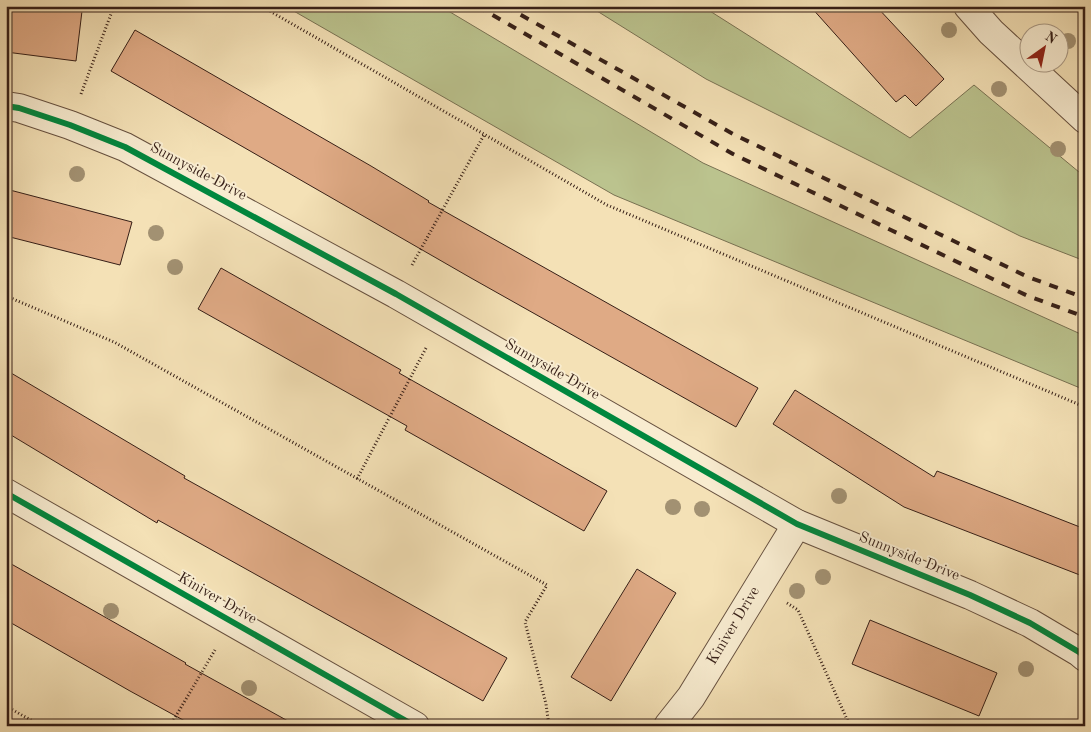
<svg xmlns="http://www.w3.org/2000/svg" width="1091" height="732" viewBox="0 0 1091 732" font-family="'Old Standard TT',serif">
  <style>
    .green { fill: #bbc38e; stroke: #787152 }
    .building { fill: #dfaa85; stroke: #361f17 }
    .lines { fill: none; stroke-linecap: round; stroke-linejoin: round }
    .minor-casing { stroke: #66503f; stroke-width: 30 }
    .tertiary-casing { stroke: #66503f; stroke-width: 30 }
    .path { stroke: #361f17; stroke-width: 3; stroke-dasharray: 1 2.5; stroke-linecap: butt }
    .minor { stroke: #f8ecd0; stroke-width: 28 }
    .tertiary { stroke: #f8ecd0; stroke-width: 28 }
    .rail { stroke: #361f17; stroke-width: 4; stroke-dasharray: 9 9; stroke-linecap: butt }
    .cycleway-casing { stroke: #f8ecd0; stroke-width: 9 }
    .cycleway { stroke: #00873e; stroke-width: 6 }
    .tree { fill: #a29172 }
    .labels { text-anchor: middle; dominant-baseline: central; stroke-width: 4; stroke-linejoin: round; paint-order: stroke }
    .street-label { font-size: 15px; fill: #361f17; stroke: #f8ecd0 }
  </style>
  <rect width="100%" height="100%" fill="#f4e1b6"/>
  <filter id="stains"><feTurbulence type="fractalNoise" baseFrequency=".004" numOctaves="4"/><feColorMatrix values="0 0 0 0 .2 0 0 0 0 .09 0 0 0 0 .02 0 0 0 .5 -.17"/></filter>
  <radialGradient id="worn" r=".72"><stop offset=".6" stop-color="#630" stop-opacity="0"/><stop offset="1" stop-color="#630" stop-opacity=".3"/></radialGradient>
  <g class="green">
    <polygon points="285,6 440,6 703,163 1085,336 1085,390 614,195"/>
    <polygon points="589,6 702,6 910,138 974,85 1085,177 1085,261 1020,236 706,79"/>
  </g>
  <g class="building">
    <polygon points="6,6 48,6 82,11 76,61 6,52"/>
    <polygon points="810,6 876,6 944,79 916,106 905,95 896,102"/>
    <polygon points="135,30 371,166 429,201 428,202 758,388 736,427 471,278 111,71"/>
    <polygon points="6,189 132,222 120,265 6,236"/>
    <polygon points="221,268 401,370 399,373 607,491 584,531 405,430 407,426 198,309"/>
    <polygon points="6,370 185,476 184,478 507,658 483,701 158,520 157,523 6,432"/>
    <polygon points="795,390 934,477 937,471 1085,529 1085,577 904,507 773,424"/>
    <polygon points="6,561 186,663 185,664 297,726 194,726 130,691 6,620"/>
    <polygon points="637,569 676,593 611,701 571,677"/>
    <polygon points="870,620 997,673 979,716 852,664"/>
  </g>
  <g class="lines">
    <g class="minor-casing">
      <g id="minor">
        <polyline points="6,106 19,108 70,125 125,147 396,294 797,524 970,595 1030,623 1079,652 1085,657"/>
        <polyline points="6,493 415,726"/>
        <polyline points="668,726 691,697 797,524"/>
      </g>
    </g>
    <g class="tertiary-casing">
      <polyline id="tertiary" points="968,6 991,32 1085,119"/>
    </g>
    <g class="path">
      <polyline points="261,6 607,205 1085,407"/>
      <polyline points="81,94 114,6"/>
      <polyline points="412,265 484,135"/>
      <polyline points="6,296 114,342 547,585 525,622 546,704 549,726"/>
      <polyline points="357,479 426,348"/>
      <polyline points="787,603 798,610 850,726"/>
      <polyline points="6,706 41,726"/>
      <polyline points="170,726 215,650"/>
    </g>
    <use href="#minor" class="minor"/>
    <use href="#tertiary" class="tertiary"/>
    <g class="rail">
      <polyline points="477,6 733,154 1028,296 1085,317"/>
      <polyline points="505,6 733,134 1028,277 1085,298"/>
    </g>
    <g class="cycleway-casing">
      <g id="cycleway">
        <polyline points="6,106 19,108 70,125 125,147 396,294 797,524 970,595 1030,623 1079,652 1085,657"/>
        <polyline points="6,493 415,726"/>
      </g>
    </g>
    <use href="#cycleway" class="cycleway"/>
  </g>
  <g class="tree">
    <circle cx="949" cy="30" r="8"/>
    <circle cx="1068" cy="41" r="8"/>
    <circle cx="999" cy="89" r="8"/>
    <circle cx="1058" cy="149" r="8"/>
    <circle cx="77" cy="174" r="8"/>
    <circle cx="156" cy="233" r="8"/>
    <circle cx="175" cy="267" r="8"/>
    <circle cx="839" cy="496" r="8"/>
    <circle cx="673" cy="507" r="8"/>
    <circle cx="702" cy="509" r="8"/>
    <circle cx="823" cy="577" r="8"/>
    <circle cx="797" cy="591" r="8"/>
    <circle cx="111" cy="611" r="8"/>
    <circle cx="1026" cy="669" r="8"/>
    <circle cx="249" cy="688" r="8"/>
  </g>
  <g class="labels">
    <g class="street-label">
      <text transform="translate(198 172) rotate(28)">Sunnyside Drive</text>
      <text transform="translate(552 370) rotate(30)">Sunnyside Drive</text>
      <text transform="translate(909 557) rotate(22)">Sunnyside Drive</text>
      <text transform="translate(217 599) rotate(30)">Kiniver Drive</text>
      <text transform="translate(734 626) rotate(-59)">Kiniver Drive</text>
    </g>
  </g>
  <rect width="1091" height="732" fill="none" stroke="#f4e1b6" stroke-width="25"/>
  <rect x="8" y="8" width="1076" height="717" fill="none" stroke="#361f17" stroke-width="2.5"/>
  <rect x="12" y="12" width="1066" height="707" fill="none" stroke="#361f17"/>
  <g transform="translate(1044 48) rotate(33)"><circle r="24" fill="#f8ecd0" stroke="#aa9a86"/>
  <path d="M0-4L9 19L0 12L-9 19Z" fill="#8f2418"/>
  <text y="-8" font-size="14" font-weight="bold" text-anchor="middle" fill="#361f17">N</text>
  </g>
  <rect width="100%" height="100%" filter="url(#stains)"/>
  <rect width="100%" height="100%" fill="url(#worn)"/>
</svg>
